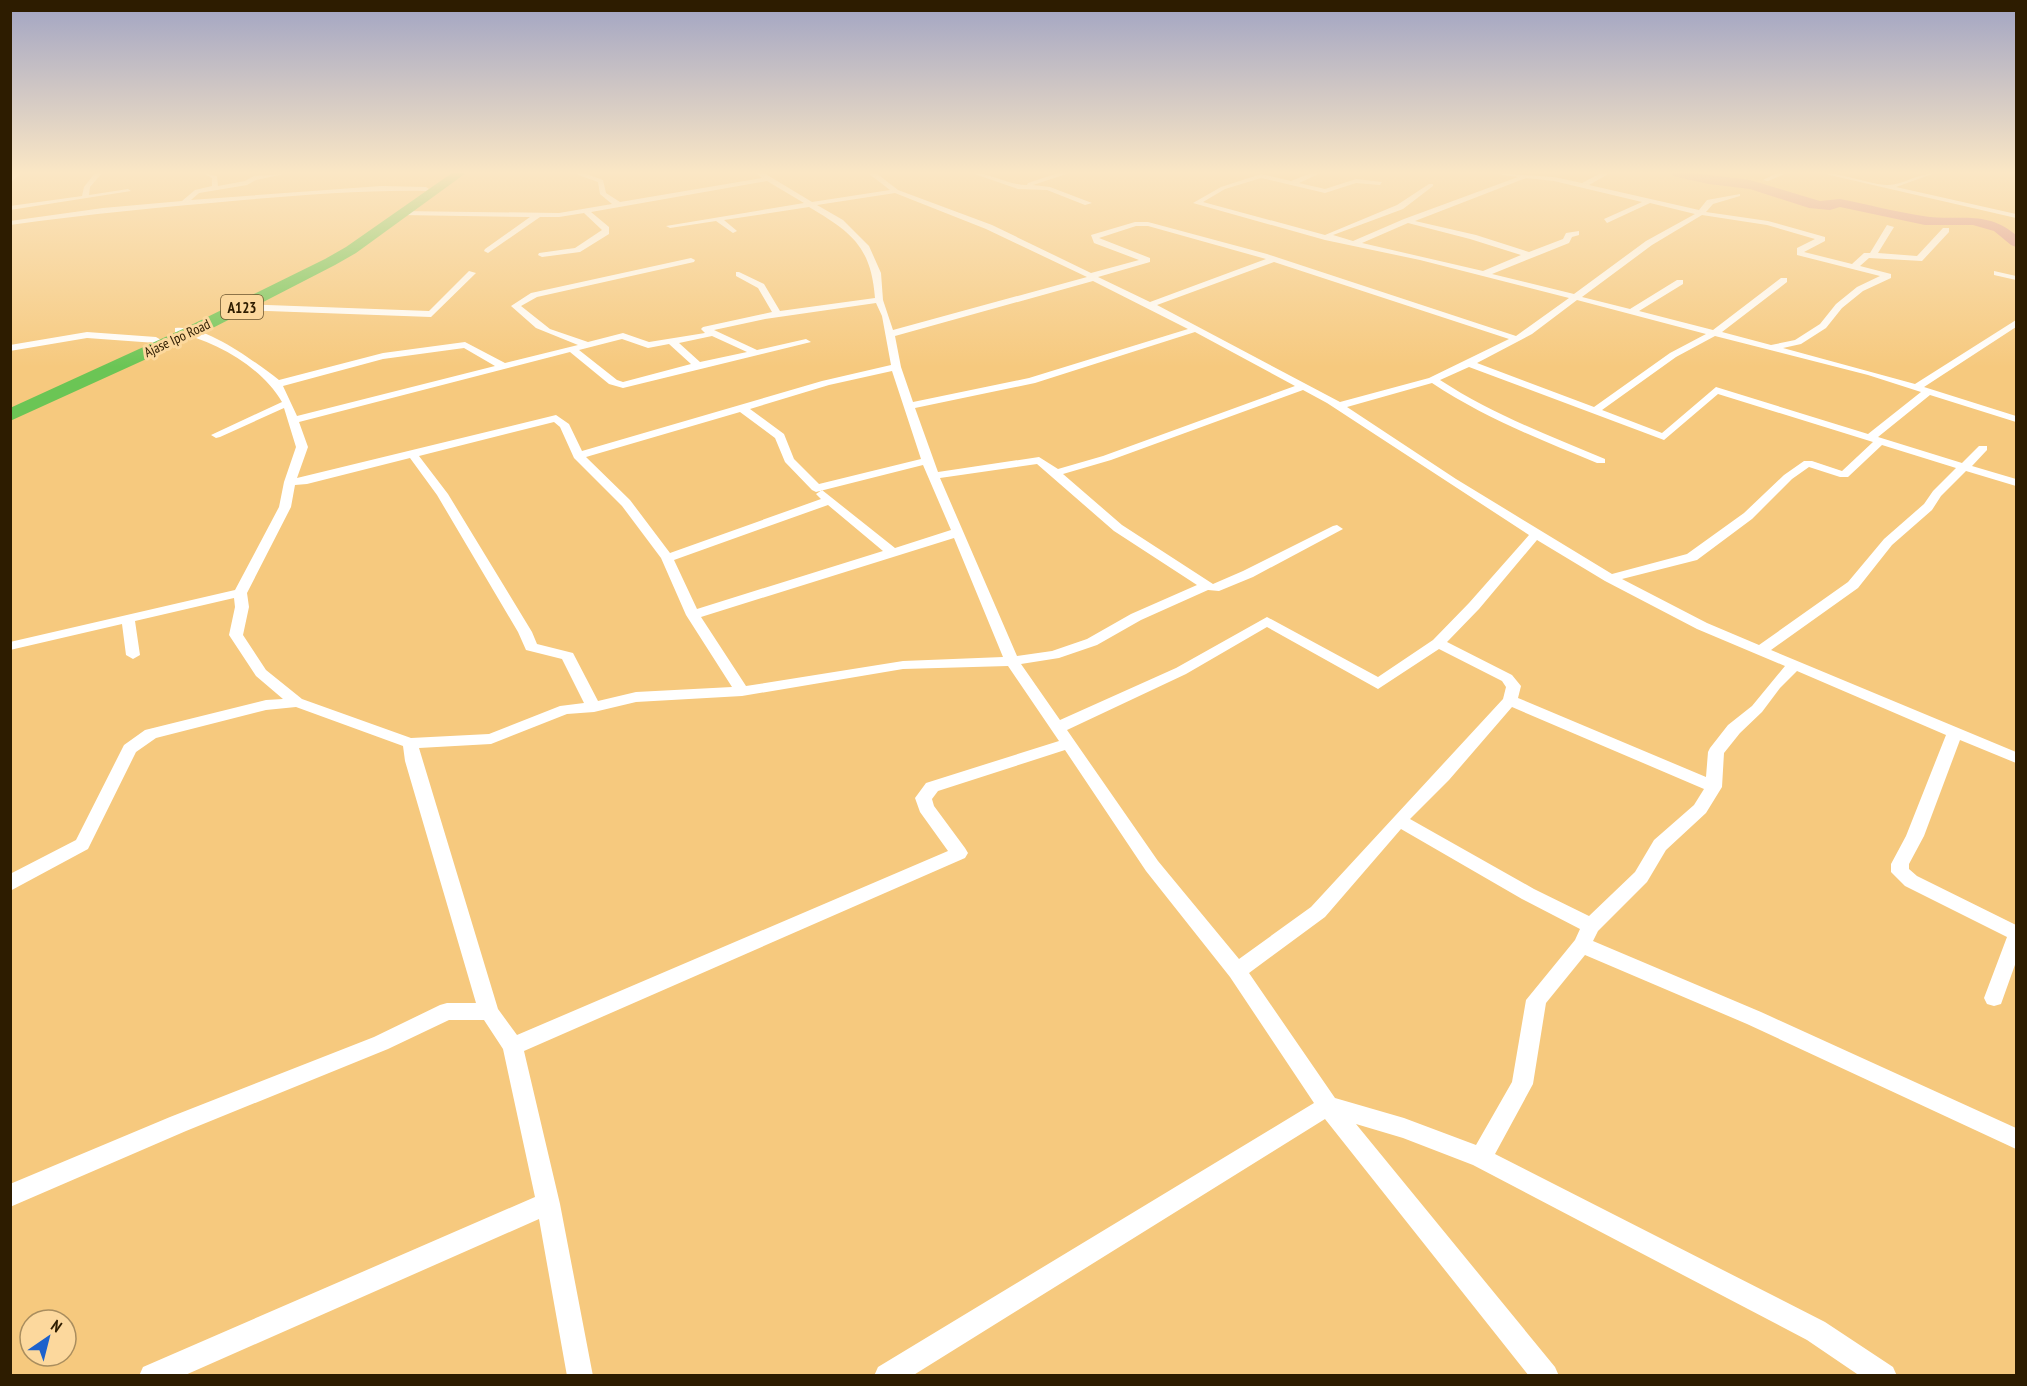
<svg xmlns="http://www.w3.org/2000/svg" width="2027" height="1386" viewBox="0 0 2027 1386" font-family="'PT Sans Narrow',sans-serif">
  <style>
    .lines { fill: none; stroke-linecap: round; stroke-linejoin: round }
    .river { fill: #d78b8b; fill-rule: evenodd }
    .street { fill: #fff; fill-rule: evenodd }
    .highway { fill: #6bc555; fill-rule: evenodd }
    .labels { text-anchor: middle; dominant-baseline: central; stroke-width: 6; stroke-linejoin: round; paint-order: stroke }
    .far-street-label { font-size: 14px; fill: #2d1c00; stroke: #fcd89d }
    .shield { fill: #fcd89d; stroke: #6b542f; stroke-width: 1.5 }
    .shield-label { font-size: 15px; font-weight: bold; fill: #2d1c00 }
  </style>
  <rect width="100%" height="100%" fill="#f6c97e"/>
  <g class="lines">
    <path class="river" d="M1672 173H1694L1750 180 1820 201 1840 199C1867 204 1895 212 1923 216 1958 222 1985 209 2016 235V247L2011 245 1994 231 1973 225H1925L1840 207 1830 210 1809 208 1750 189 1709 184 1673 176Z"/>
    <g class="street">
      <polygon points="14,173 21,173 10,183 10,177"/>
      <polygon points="95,173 102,173 90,187 89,195 128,189 131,191 10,210 10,206 82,196 84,187"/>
      <path d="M203 173 217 176 218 186 245 181 254 176 284 174 256 180 247 185 199 193 191 200 381 186 426 187 429 189 426 191C365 190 304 195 243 200 165 207 88 214 10 225V221L103 208 182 201 195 190 212 186V178Z"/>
      <path d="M573 173H584L603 180 606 193 620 202 762 178 756 173H764L812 202 890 190 868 173H876L898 190 992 225 1091 273 1139 260 1094 243 1091 235 1135 222H1148L1267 254 1516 336 1569 298 1420 260 1325 240 1193 203 1221 187 1261 174 1291 181 1311 173H1321L1299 183 1325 189 1356 179 1382 182 1380 185 1356 183 1325 193 1261 178 1225 189 1203 202 1325 235 1397 205 1429 184H1433V186L1403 209 1333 235 1353 241 1404 219 1518 177 1492 173 1554 177 1582 183 1601 173H1610L1589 185 1699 210 1707 200 1740 194V196L1713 204 1706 212 1768 221 1825 237V241L1804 252 1852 264 1864 253H1870L1887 225 1894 227 1878 253 1917 256 1943 228H1949V232L1922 261 1869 258 1860 266 1891 274V278L1863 291 1842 308 1826 328 1801 344 1783 348 1915 384 2016 320V327L1924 387 2016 416V422L1930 395 1878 437 1962 463 1979 446H1987V450L1972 466 2016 479V486L1966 471 1941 496 1932 510 1892 545 1858 588 1771 650 2016 752V763L1960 740 1924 836 1909 864V869L1917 876 2016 925V962L2001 1004 1994 1006 1987 1004 1984 998 2007 937 1905 886 1891 872V864L1906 836 1946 735 1797 671 1780 688 1762 712 1740 733 1724 753 1722 787 1706 813 1666 850 1647 882 1598 931 1593 941 1761 1012 2016 1128V1149L1747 1024 1585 955 1546 1003 1533 1084 1495 1154 1825 1322 1893 1367 1897 1376H1860L1807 1340 1473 1165 1403 1138 1356 1124 1555 1367 1559 1376H1529L1325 1119 912 1376H874L878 1367 1314 1103 1230 977 1146 871 1065 750 938 791 932 799 934 806 965 848 968 853 965 858 524 1051 560 1204 593 1376H567L539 1219 183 1376H139L143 1367 535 1197 503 1049 484 1020H449L388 1049 186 1131 10 1207V1184L170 1117 374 1037 440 1005 447 1003H476L405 761 403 746 296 707 266 710 156 738 136 752 88 849 10 891V874L76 840 124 745 145 730 266 700 283 699 256 676 229 635 235 607 234 598 135 621 140 655 133 659 126 655 122 624 10 650V642L235 590 279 507 284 482 296 447 284 408 220 437 216 438 211 435 282 402C261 366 215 341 175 332V328C206 324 255 362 279 380L383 353 465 342 505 363 578 345 536 328 511 306 531 293 691 258 695 260 694 262 537 297 521 306 550 329 588 342 623 333 649 342 705 333 701 329 703 327 772 312 758 288 736 276V272H739L764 284 780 311 875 298C871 246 851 232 809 207L724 220 737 231 733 233 716 221 670 228 666 226 804 203 767 181 591 212 609 227V234L580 252 542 257 538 255 539 253 575 248 602 230 584 213 559 217H540L488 253 484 251 485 249 530 217 401 215 397 213 401 211 559 213 612 204 600 194 598 182ZM1526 178 1554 181 1642 202 1604 219 1607 223 1650 203 1695 214 1646 241 1574 294 1492 274 1569 243 1572 237 1579 235V231L1566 233 1563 239 1529 252 1476 235 1415 221ZM895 193 986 229 1087 277 893 330 883 300 881 273 869 246 843 220 817 205ZM1702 215 1767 225 1815 239 1797 248V255L1880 276 1857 287 1836 304 1820 324 1795 340 1771 345 1722 332 1787 282V278H1781L1713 330 1639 311 1683 284V280H1677L1630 309 1582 297 1652 245ZM1408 223 1470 239 1521 255 1483 271 1362 243ZM1136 226H1148L1266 259 1150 302 1098 277 1150 262V258L1099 238ZM1274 262 1509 339 1429 378 1340 402 1157 305ZM1093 281 1188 329 1029 378 913 402 901 367 895 336ZM1577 300 1706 334 1670 353 1594 407 1477 363 1532 334ZM876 303 882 316 891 365 822 381 582 451 569 424 556 415 297 478 308 447 299 422 570 352 609 384 623 388 811 342 806 339 757 350 714 330 765 319ZM1195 332 1295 386 1103 456 1058 469 1039 457 938 472 915 408 1035 383ZM712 336 747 352 700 362 679 343ZM1715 336 1868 375 1921 392 1868 434 1716 387 1662 433 1602 410 1676 357ZM622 339 648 348 669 344 691 364 623 382 617 380 579 350ZM464 348 495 366 297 416 283 386 383 359ZM1469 367 1664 440 1718 394 1873 442 1842 471 1812 461H1804L1784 475 1744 513 1687 554 1612 574 1456 479 1347 407 1432 383C1485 418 1539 439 1597 463H1605V459C1548 435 1492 414 1440 380ZM892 371 921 459 819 484 794 459 784 434 750 409 829 385ZM1303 390 1327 403 1529 535 1469 603 1433 640 1378 677 1267 617 1176 668 1060 720 1021 664 1059 658 1097 645 1141 620 1208 590 1219 591 1253 577 1343 529 1337 525 1333 526 1243 571 1213 584 1122 525 1063 474 1111 460ZM740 412 775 438 785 462 812 490 816 492 923 465 951 530 895 548 822 490 816 494 821 499 670 553 630 500 586 457ZM554 422 560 427 574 458 622 506 661 558 686 615 732 687 636 692 598 701 573 653 537 644 532 632 448 494 419 456ZM1882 445 1956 468 1933 491 1924 504 1884 539 1848 582 1759 645 1707 623 1622 579 1697 560 1752 519 1792 479 1809 467 1840 477H1848ZM410 458 437 495 518 632 526 650 562 659 584 703 560 706 489 734 411 738 302 699 266 670 243 635 249 607 247 593 291 507 295 485 307 484ZM1037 464 1114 531 1197 585 1131 614 1087 639 1052 651 1017 656 940 478ZM828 505 883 551 697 609 674 560ZM954 538 1003 657 903 661 746 686 701 617ZM1537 540 1605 581 1697 629 1785 666 1752 706 1728 725 1710 748 1708 752 1706 777 1518 698 1521 686 1512 675 1447 642 1479 609ZM1267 627 1378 689 1439 649 1502 681 1506 687 1503 699 1311 907 1239 959 1158 861 1067 730 1186 674ZM1008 666 1059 741 926 783 915 798 920 812 948 851 517 1035 498 1009 419 748 491 744 567 714 594 712 636 702 742 696 903 669ZM1512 707 1704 789 1694 805 1654 840 1635 872 1589 916 1534 889 1410 819 1449 780ZM1401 829 1522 899 1580 929 1575 940 1526 1000 1512 1082 1476 1145 1404 1118 1335 1098 1249 973 1325 917Z"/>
      <path d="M972 173C991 173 1008 185 1027 185L1028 183 1058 173H1069L1033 185 1050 187 1092 203 1085 205 1047 190 1018 189Z"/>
      <polygon points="1777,173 1787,173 1768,181 1763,180"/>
      <path d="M1821 173C1843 173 1864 183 1886 185 1901 186 1919 173 1935 173L1896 187 2016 214V218Z"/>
      <polygon points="469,271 476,273 431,317 243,310 239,307 243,304 429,311"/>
      <polygon points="1994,271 2016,276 2016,280 1994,275"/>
      <polygon points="87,332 156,337 161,340 156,343 87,338 10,351 10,345"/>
    </g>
    <polygon class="highway" points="452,173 466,173 356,253 335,265 197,336 10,421 10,408 185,328 325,259 346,247"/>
  </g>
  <linearGradient id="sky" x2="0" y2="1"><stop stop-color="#a1a4c3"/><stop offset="0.47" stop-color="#fbe7c5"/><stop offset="1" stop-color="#fbe7c5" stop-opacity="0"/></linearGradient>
  <rect width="2027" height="367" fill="url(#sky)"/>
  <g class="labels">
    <g class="far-street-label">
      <text transform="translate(177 338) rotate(-25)">Ajase Ipo Road</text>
    </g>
    <rect class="shield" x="221" y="295" width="42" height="24" rx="4.5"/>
    <g class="shield-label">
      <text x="242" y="307">A123</text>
    </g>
  </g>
  <rect width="2027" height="1386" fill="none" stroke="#2d1c00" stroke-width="24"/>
  <g transform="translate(48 1338) rotate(35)"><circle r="28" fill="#fcd89d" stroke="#a98d5e" stroke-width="1.5"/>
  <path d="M0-4.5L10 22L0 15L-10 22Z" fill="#1c61cc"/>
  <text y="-9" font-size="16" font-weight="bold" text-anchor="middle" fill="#2d1c00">N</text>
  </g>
</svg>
